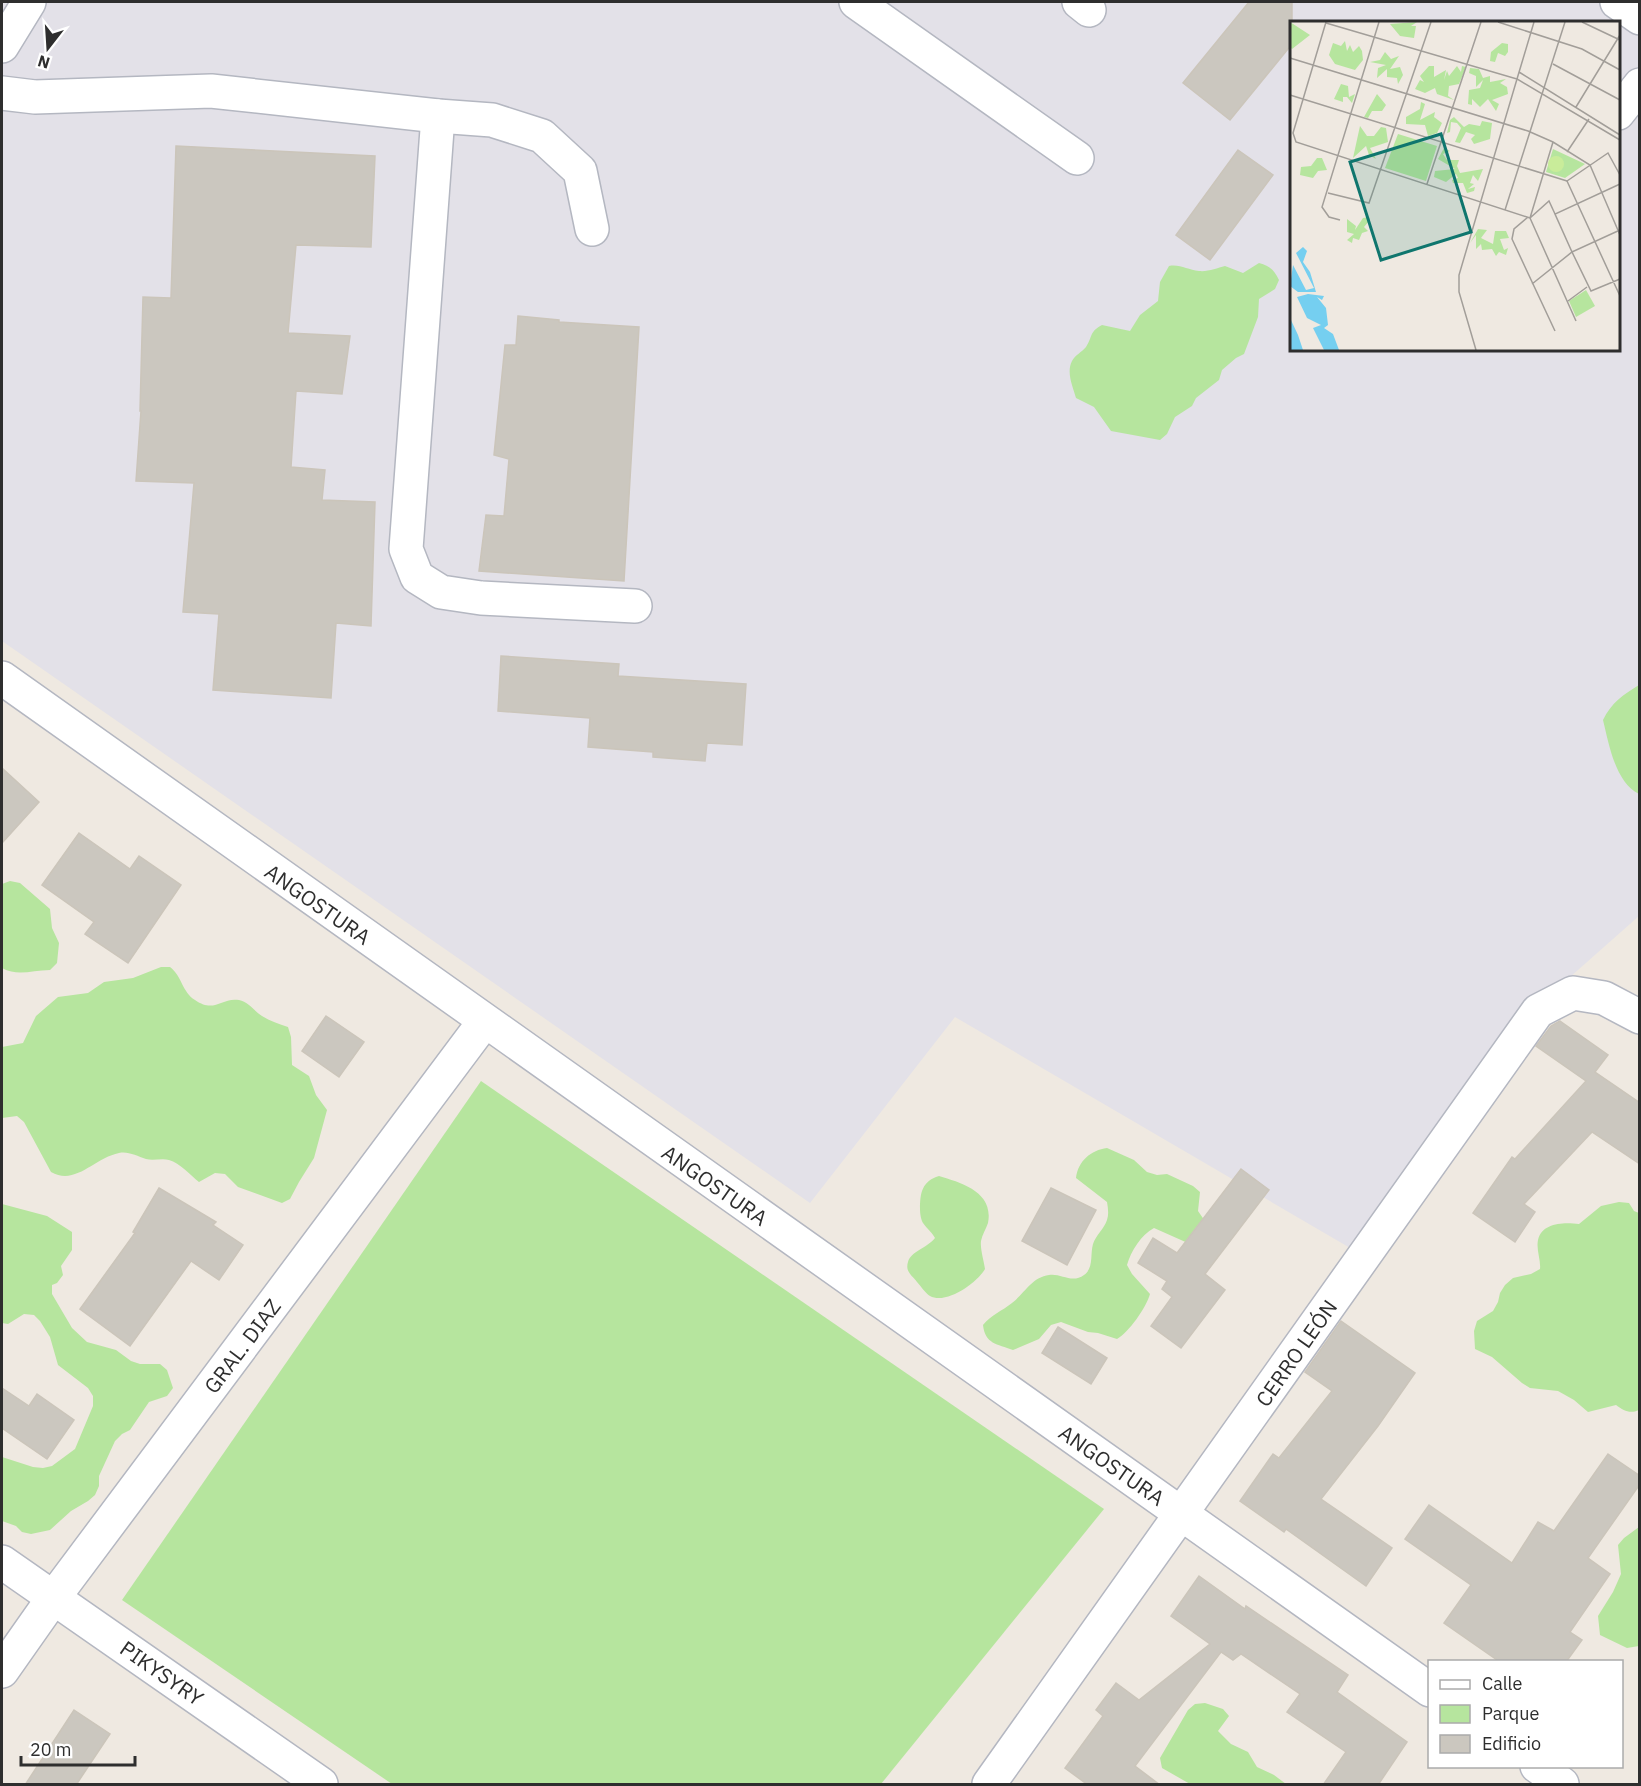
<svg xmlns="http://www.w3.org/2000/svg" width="1641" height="1786" viewBox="0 0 1641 1786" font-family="'IBM Plex Sans',sans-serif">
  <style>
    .industrial { fill: #e3e1e8; fill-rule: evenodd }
    .green { fill: #b6e59e }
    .building { fill: #cbc7bf; stroke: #cbc5ba; stroke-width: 1.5 }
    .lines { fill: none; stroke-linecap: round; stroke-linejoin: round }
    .minor-casing { stroke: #b4b7c1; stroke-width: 36 }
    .minor { stroke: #fff; stroke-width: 33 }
    .labels { text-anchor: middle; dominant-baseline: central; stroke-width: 6; stroke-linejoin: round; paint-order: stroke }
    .street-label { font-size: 21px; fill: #2e2e2e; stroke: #fff }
    .inset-road { fill: none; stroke: #a29e99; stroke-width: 1.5 }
    .view { fill: #0f766e; fill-opacity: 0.15; stroke: #0f766e; stroke-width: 3 }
    .inset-edge { fill: none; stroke: #2e2e2e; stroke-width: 3 }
  </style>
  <rect width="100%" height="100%" fill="#efe9e1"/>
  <path class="industrial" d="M2 2H1639V916L1518 1023 1369 1259 955 1017 810 1203 2 641ZM1292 22H1618V350H1292Z"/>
  <g class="green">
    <path d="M1259 263C1270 266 1274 270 1279 280L1275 289 1259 299 1258 317 1244 354 1236 358 1222 370 1219 380 1196 398 1192 406 1175 417 1167 434 1160 440 1111 431 1094 407 1076 398C1073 387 1066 372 1072 361 1075 355 1082 352 1086 347 1093 336 1089 332 1102 325L1130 331 1140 315 1158 301 1160 282 1169 266C1180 264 1188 270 1199 271 1208 272 1217 268 1225 266L1243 273Z"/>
    <path d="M1639 685V794C1615 782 1609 744 1603 720 1611 703 1624 694 1639 685Z"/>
    <path d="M10 881 20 883 50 909 52 928 59 943 57 963 50 970C32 970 18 977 2 968V884Z"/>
    <path d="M161 967H170C182 976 182 992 195 1000 215 1014 221 997 239 1000 249 1002 254 1011 262 1016 270 1021 279 1024 288 1027L291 1037 292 1065 309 1076 316 1095 327 1110 314 1158 299 1182 290 1199 282 1203 238 1187 225 1174 215 1173 199 1182C190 1175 180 1163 169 1160 162 1158 153 1161 146 1159 137 1156 128 1151 119 1153 94 1158 76 1186 51 1172L24 1122 17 1116 2 1118V1047L23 1043 36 1016 58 997 88 993 104 982 133 978Z"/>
    <polygon points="481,1081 1104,1509 881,1784 392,1784 122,1600"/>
    <path d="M1107 1148 1134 1160 1147 1172 1157 1175 1167 1174 1193 1186 1200 1192 1198 1211 1209 1227 1190 1244 1154 1228C1141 1235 1131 1251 1127 1265L1132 1274 1150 1294C1146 1308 1129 1332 1117 1339L1098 1333 1088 1332 1061 1322 1051 1325 1039 1339 1013 1350C997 1344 985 1344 983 1325 991 1315 1002 1311 1012 1303 1024 1294 1032 1277 1049 1275 1061 1273 1072 1284 1084 1275 1094 1268 1090 1254 1093 1244 1096 1235 1104 1229 1107 1220 1109 1214 1108 1208 1107 1202L1076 1178C1078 1161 1091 1150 1107 1148Z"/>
    <path d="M939 1176C962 1183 994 1192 988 1223 986 1229 982 1235 981 1241 980 1249 984 1261 985 1269 977 1283 946 1305 930 1296 925 1293 921 1286 917 1282 912 1275 905 1272 908 1262 911 1251 926 1249 935 1238 932 1232 927 1229 923 1223 921 1220 920 1214 920 1209 920 1193 922 1181 939 1176Z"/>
    <path d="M1619 1202 1629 1203 1634 1211 1639 1213V1410C1630 1414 1624 1411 1616 1405L1588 1412 1574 1400 1558 1391 1530 1388 1522 1383 1492 1357 1475 1349 1474 1331 1477 1321 1493 1311 1498 1302 1500 1293 1505 1285 1513 1278 1531 1274 1540 1269C1541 1260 1536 1250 1538 1240 1542 1222 1565 1222 1579 1224L1601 1206Z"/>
    <polygon points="2,1204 47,1216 72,1232 72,1250 61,1266 63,1275 57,1283 52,1285 52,1294 72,1328 87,1342 116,1350 131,1361 140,1364 160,1364 167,1370 173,1388 167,1396 149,1402 130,1430 122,1434 115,1441 99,1476 99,1486 95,1495 88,1501 71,1511 50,1530 31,1534 22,1532 16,1526 2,1521 2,1457 33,1467 43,1468 52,1466 75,1449 93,1406 93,1396 88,1388 58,1365 50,1337 40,1321 34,1315 24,1314 8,1324 2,1323"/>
    <polygon points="1639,1527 1639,1646 1627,1648 1600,1635 1598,1616 1613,1592 1621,1574 1618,1545 1624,1538"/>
    <polygon points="1205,1703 1223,1709 1229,1716 1218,1731 1231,1744 1248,1752 1257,1767 1274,1775 1286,1784 1190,1784 1162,1768 1160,1758 1188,1710 1195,1704"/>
  </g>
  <g class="building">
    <polygon points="1249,2 1292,2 1292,44 1230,120 1183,83"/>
    <polygon points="176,146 375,156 371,247 296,245 288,333 350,336 342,394 296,391 291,467 325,470 322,500 375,502 371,626 336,623 331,698 213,690 219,614 183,612 194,483 136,481 141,411 140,411 143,297 171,298"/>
    <polygon points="1238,150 1273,175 1210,260 1176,235"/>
    <polygon points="518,316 559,320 559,322 639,327 624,581 479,571 486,515 504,516 509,459 494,455 505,345 516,345"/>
    <polygon points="501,656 619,664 618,676 746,684 742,745 707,743 705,761 653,757 653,752 588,747 590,718 498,711"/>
    <polygon points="2,768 39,802 2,843"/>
    <polygon points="79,833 130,869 139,856 181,885 128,963 85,934 94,922 42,885"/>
    <polygon points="326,1016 364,1042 339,1077 302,1051"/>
    <polygon points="1560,1021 1608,1055 1595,1072 1640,1103 1640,1164 1592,1132 1524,1204 1535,1212 1515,1242 1473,1213 1512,1157 1515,1159 1586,1081 1536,1046 1551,1026"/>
    <polygon points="1241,1169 1269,1190 1205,1274 1225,1290 1181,1348 1151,1326 1172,1297 1162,1289 1167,1281 1138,1263 1153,1238 1177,1253"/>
    <polygon points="159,1188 216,1222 213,1225 243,1245 219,1280 191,1261 130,1346 80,1309 135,1233 133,1232"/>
    <polygon points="1051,1188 1096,1210 1067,1265 1022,1241"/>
    <polygon points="1341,1321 1415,1373 1378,1426 1321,1499 1392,1548 1366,1586 1286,1529 1284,1532 1240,1501 1273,1454 1279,1458 1332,1391 1305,1372"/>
    <polygon points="1058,1327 1107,1358 1091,1384 1042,1353"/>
    <polygon points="2,1388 29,1406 37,1394 74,1420 47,1459 2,1428"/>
    <polygon points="1608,1454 1640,1476 1640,1484 1588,1558 1610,1574 1570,1632 1582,1640 1566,1662 1500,1662 1444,1623 1471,1585 1405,1539 1429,1505 1512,1563 1538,1522 1554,1531"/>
    <polygon points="1199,1576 1245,1609 1246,1606 1348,1675 1337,1692 1407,1742 1378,1785 1323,1785 1346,1752 1287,1712 1300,1694 1241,1654 1233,1660 1221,1652 1135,1766 1160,1785 1088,1785 1065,1768 1103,1716 1096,1710 1116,1683 1139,1700 1210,1644 1171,1616"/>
    <polygon points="74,1710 110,1734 76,1785 25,1785"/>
  </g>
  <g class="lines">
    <g class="minor-casing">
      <g id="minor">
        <polyline points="856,2 1077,158"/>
        <polyline points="1079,2 1089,10"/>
        <polyline points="1617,2 1640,18"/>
        <polyline points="2,46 29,2"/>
        <polyline points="2,93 35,97 211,91 438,116 492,120 542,136 580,171 592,229"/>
        <polyline points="1618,113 1640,85"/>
        <polyline points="438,116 406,549 417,577 441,592 481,598 635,606"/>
        <polyline points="2,678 1430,1690"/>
        <polyline points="2,1562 321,1784"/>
        <polyline points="2,1671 54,1597 484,1022"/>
        <polyline points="1537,1766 1562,1784"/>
        <polyline points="989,1784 1538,1011 1573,993 1604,998 1640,1017"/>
      </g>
    </g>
    <use href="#minor" class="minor"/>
  </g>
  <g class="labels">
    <g class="street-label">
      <text transform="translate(318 904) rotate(35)">ANGOSTURA</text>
      <text transform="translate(715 1185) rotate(35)">ANGOSTURA</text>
      <text transform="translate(242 1346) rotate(-53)">GRAL. DIAZ</text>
      <text transform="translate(1296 1353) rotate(-55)">CERRO LEÓN</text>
      <text transform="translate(1112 1465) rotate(35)">ANGOSTURA</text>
      <text transform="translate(162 1673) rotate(35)">PIKYSYRY</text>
    </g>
  </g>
  <g transform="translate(1290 21)">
    <rect width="330" height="330" fill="#efe9e1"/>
    <path d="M0 1 20 14 2 28 0 26ZM127 1 121 5H126L124 17 110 15 100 3ZM55 20 57 30 60 24 63 31 69 25 72 30 73 39 65 49 45 43 39 34 43 22 51 25ZM212 22 218 23V31L215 35 208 32 205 41 200 40 201 31ZM95 31 101 38 109 35 100 48 110 46 113 54 108 63 107 57 97 56V48L87 57 88 47 96 44 80 41 90 39ZM139 45H144V56L156 49 154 59 157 50 159 55 167 45 171 51 172 45 176 46 169 63 159 65 158 75 164 79 147 73 145 67 135 72 125 68 130 59 134 61 130 55ZM180 47 189 48 193 57 200 55V61L216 58 210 62 217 66 218 73 202 79 209 83 206 90 198 78 190 86 182 78V84L178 83 179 69 190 67 193 59 186 66V55L179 52ZM51 63 58 65 59 76 65 73 62 82 57 76H53V81L44 78ZM87 73 96 84 92 90H82L78 97 74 96ZM131 81 135 83 130 99 145 91 144 96 152 102 147 112 138 115 135 104 116 103V96L130 88ZM164 96 174 106 179 103 190 105 192 100 202 102 200 118 184 123 181 118 185 114 176 111 170 122 165 121 171 107 167 102 161 101 160 111 157 112 160 99ZM70 105 77 115H84L91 106 96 107 98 121 80 127 86 138 79 134 76 125 63 137ZM108 113 147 125 136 160 95 147ZM154 127 160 130 153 133 157 139H169L167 145 170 152 193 148 188 160 183 154 180 162 184 163 178 168 185 166 184 170 177 172 173 162H163L162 159 168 157 166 153 156 161 144 156 145 150 165 148 148 138ZM263 128 295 143 275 157 256 151ZM27 137H32L37 149 28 150 23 157 10 154 11 146 21 145ZM79 196 80 199 74 206 78 210 72 212 69 219 63 217 62 222 57 219 64 213 57 211V198L66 205 65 209 73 197ZM188 208 197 209 191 217 203 223 205 210H216L219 217 210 218 214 229 218 227 216 234 209 231 206 235 202 228 192 229 191 223 186 228V214L180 222ZM296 269 305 285 286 296 279 280Z" fill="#b6e59e"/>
    <path d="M258 143a8 8 0 1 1 16 0a8 8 0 1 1-16 0Z" fill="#c9ec9a"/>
    <path d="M13 226 17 230 13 241 20 251 26 271H8L0 265 3 244 16 269 24 267 6 232ZM18 273 34 275 32 279 27 276 36 287 38 304 34 307 43 313 49 329H34L23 307 31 304 17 297 7 276ZM0 297 8 314 13 329H0Z" fill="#75cff0"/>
    <path class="inset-road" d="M36 1 3 112 6 121 240 197M208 1 292 28 330 49M244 1 227 58 330 119M292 1 330 19M36 2 227 58 169 254V271L186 329M0 37 238 110 263 121 300 144 330 214M263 43 330 79M229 51 330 114M0 74 277 160M286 86 330 14M263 121 240 197 286 300M277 131 299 98M277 160 330 275M277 160 318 132 330 154M137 163 191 1M38 172 79 182 141 1M215 189 275 1M238 196 224 208 222 218 265 310M240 197 259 180 265 193M50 199 39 196 32 186 89 1M330 209 282 231 265 193 330 163M242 263 282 231 301 270 330 258M278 280 297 266"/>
    <path class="view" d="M151 113 181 211 91 239 60 141Z"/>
    <rect width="330" height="330" class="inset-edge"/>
  </g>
  <rect width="1641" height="1786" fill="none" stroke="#2e2e2e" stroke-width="6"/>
  <rect x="1428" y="1660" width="195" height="108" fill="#ffffff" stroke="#ababab" stroke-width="1.5"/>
  <rect x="1440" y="1680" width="30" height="9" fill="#ffffff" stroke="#ababab" stroke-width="1.5"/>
  <text x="1482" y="1690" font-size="18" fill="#2e2e2e">Calle</text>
  <rect x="1440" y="1705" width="30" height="18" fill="#b6e59e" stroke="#ababab" stroke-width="1.5"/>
  <text x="1482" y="1720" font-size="18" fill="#2e2e2e">Parque</text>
  <rect x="1440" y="1735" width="30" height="18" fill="#cbc7bf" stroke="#ababab" stroke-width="1.5"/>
  <text x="1482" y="1750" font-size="18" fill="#2e2e2e">Edificio</text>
  <g transform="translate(48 48) rotate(197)" stroke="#ffffff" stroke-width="4.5" paint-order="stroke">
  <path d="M0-4.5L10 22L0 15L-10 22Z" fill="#2e2e2e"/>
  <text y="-9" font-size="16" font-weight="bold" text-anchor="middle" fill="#2e2e2e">N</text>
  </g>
  <path d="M21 1756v9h114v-9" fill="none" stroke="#2e2e2e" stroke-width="3"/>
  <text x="30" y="1756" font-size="18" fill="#2e2e2e" stroke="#ffffff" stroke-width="4.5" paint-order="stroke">20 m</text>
</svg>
